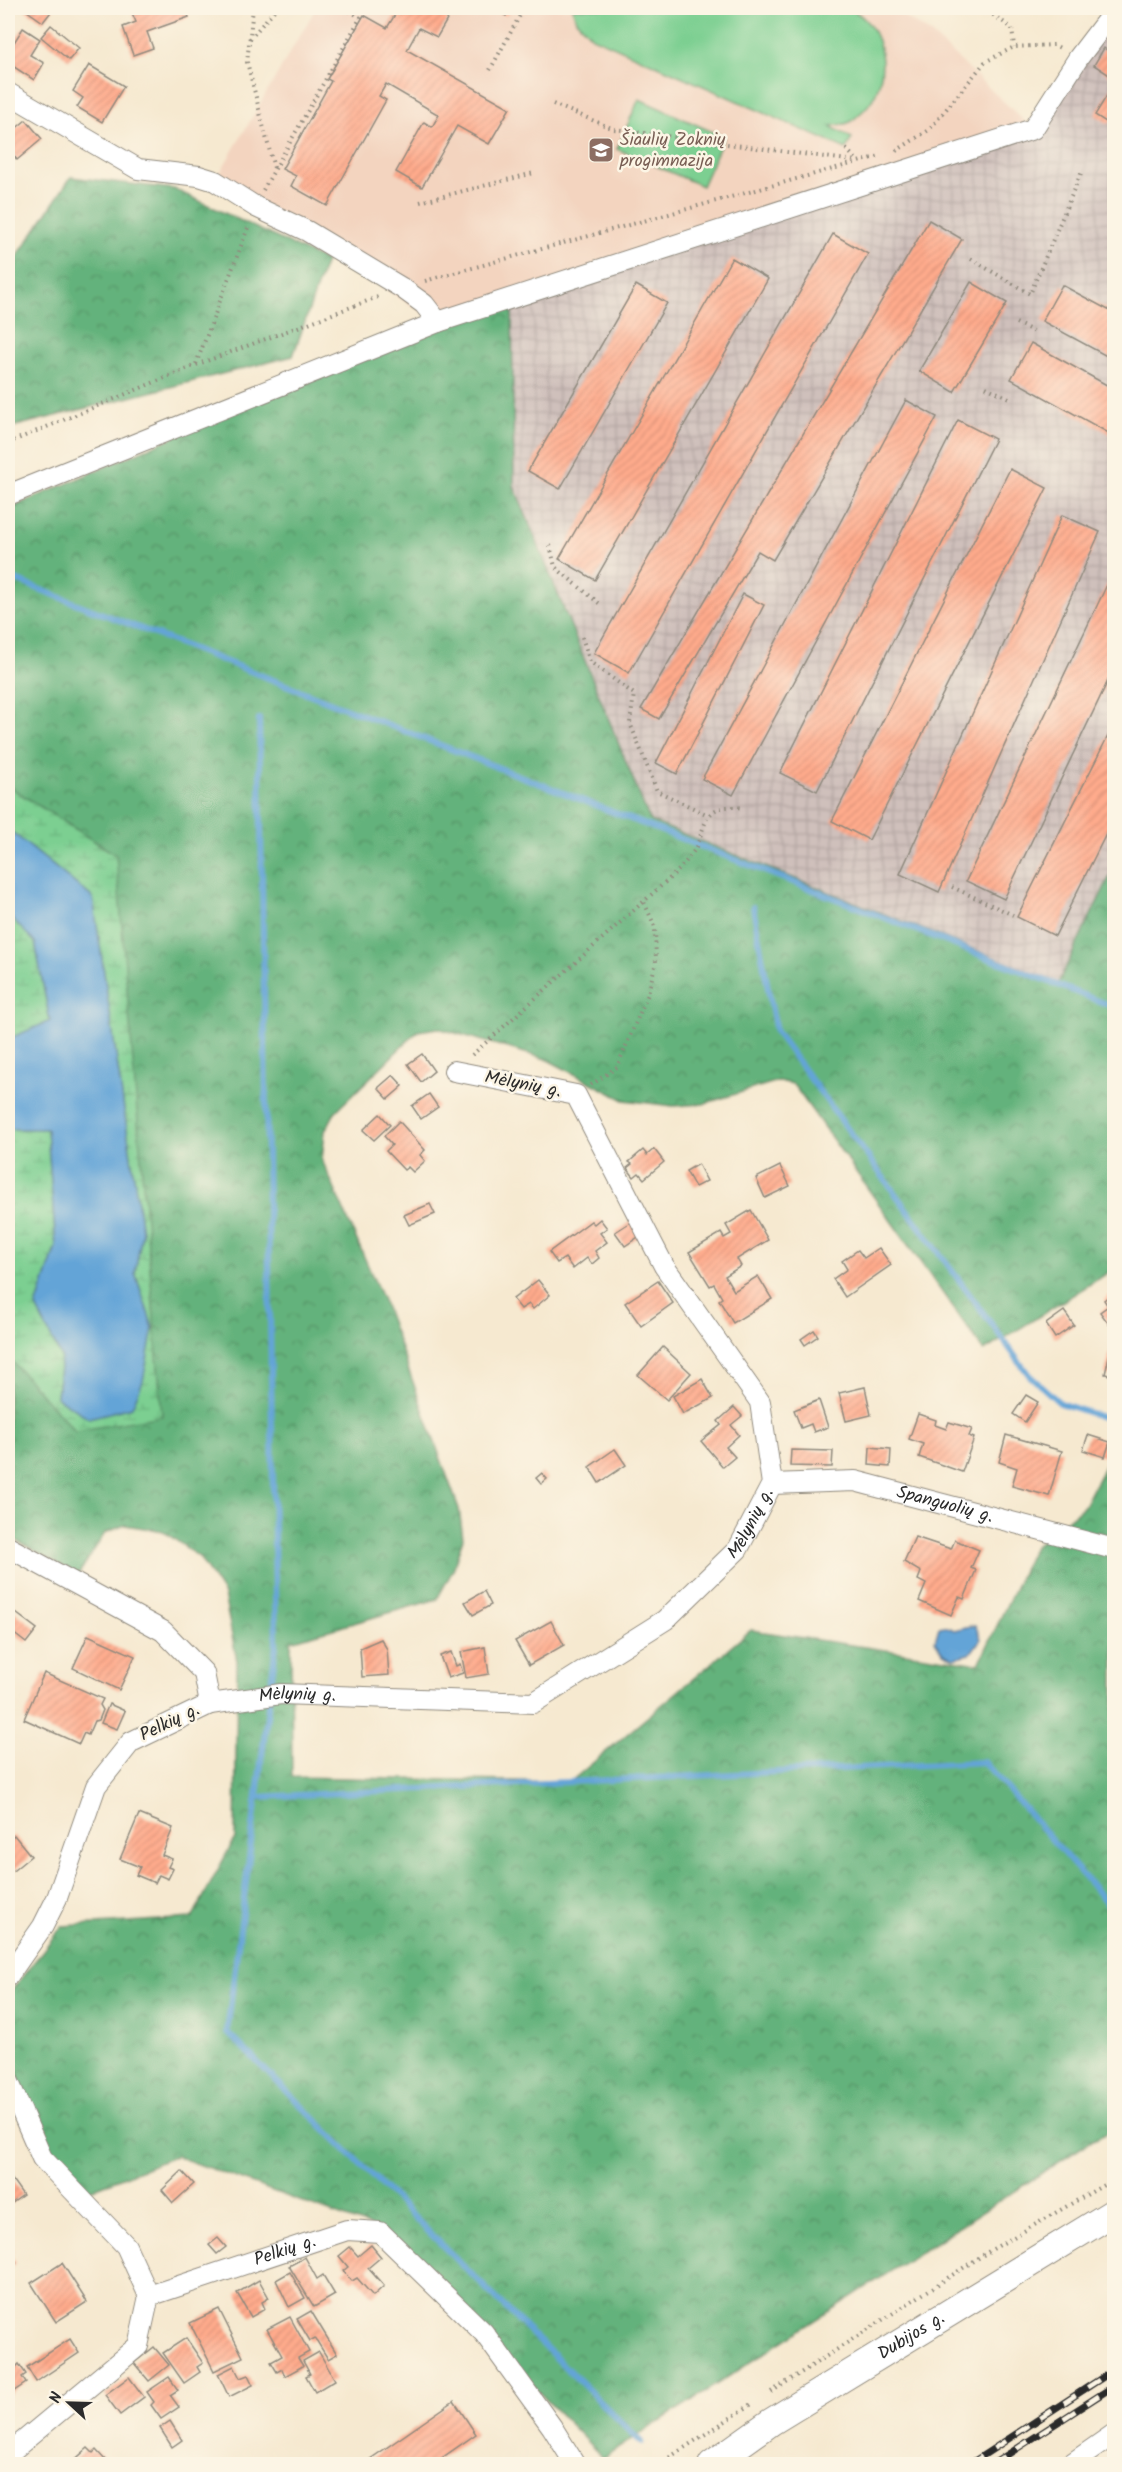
<svg xmlns="http://www.w3.org/2000/svg" width="1122" height="2472" viewBox="0 0 1122 2472" font-family="Kalam,sans-serif">
  <style>
    .built { fill: #f3d4bf }
    .industrial { fill: url(#industrial-grid) }
    .green { fill: #7bcf91; stroke: #537d5e; stroke-width: 1.5 }
    .forest { fill: url(#forest-crowns); stroke: #486e53; stroke-width: 1.5 }
    .wetland { fill: url(#wetland-marsh); stroke: #537d5e; stroke-width: 1.5 }
    .water { fill: #64a4d7; stroke: #486881; stroke-width: 1.5 }
    .lines { fill: none; stroke-linecap: round; stroke-linejoin: round }
    .stream { stroke: #64a4d7; stroke-width: 6 }
    .building { fill: url(#building-hatch) }
    .minor-casing { stroke: #908a7e; stroke-width: 22 }
    .secondary-casing { stroke: #908a7e; stroke-width: 29 }
    .path { stroke: #908a7e; stroke-width: 4; stroke-dasharray: 1.5 4.5; stroke-linecap: butt }
    .minor { stroke: #fff; stroke-width: 20 }
    .secondary { stroke: #fff; stroke-width: 27 }
    .rail-casing { stroke: #2b2b2b; stroke-width: 7 }
    .rail { stroke: #fcf5e5; stroke-width: 4.5; stroke-dasharray: 14; stroke-linecap: butt }
    .labels { text-anchor: middle; dominant-baseline: central; stroke-width: 5; stroke-linejoin: round; paint-order: stroke }
    .education-label { font-size: 18px; fill: #785e54; stroke: #fcf5e5; text-anchor: start }
    .street-label { font-size: 18px; fill: #2b2b2b; stroke: #fcf5e5 }
  </style>
  <defs>
    <pattern id="industrial-grid" width="8" height="8" patternUnits="userSpaceOnUse" patternTransform="scale(1.5)"><rect width="8" height="8" fill="#cfc0bb"/><path d="M0 4h8M4 0v8" fill="none" stroke="#b2a5a1"/></pattern>
    <pattern id="forest-crowns" width="20" height="18" patternUnits="userSpaceOnUse" patternTransform="scale(1.5)"><rect width="20" height="18" fill="#64b27b"/><path d="M2 6a3 3 0 1 1 6 0M12 15a3 3 0 1 1 6 0" fill="none" stroke="#539165"/></pattern>
    <pattern id="wetland-marsh" width="20" height="14" patternUnits="userSpaceOnUse" patternTransform="scale(1.5)"><rect width="20" height="14" fill="#7bcf91"/><path d="M1 5h8M5 5V1M11 12h8M15 12V8" fill="none" stroke="#6ab27d"/></pattern>
    <pattern id="building-hatch" width="6" height="6" patternUnits="userSpaceOnUse" patternTransform="scale(1.5)"><rect width="6" height="6" fill="#ffab8c"/><path d="M-1 1l2-2M0 6l6-6M5 7l2-2" fill="none" stroke="#db9379"/></pattern>
  </defs>
  <rect width="100%" height="100%" fill="#fcf5e5"/>
  <filter id="ink" filterUnits="userSpaceOnUse"><feTurbulence type="fractalNoise" baseFrequency=".0167" numOctaves="2"/><feDisplacementMap in="SourceGraphic" scale="12" xChannelSelector="R" yChannelSelector="G"/><feConvolveMatrix kernelMatrix="1 2 1 2 8 2 1 2 1" color-interpolation-filters="sRGB"/></filter>
  <filter id="wash" filterUnits="userSpaceOnUse"><feTurbulence type="fractalNoise" baseFrequency=".008" numOctaves="4" result="noise"/><feDisplacementMap in="SourceGraphic" scale="24" xChannelSelector="R" yChannelSelector="G"/><feGaussianBlur stdDeviation="1.35" result="paint"/><feColorMatrix in="noise" values="0 0 0 0 0 0 0 0 0 0 0 0 0 0 0 0 0 1.4 0 .05"/><feComposite in="paint" operator="in"/></filter>
  <g filter="url(#wash)">
    <rect width="100%" height="100%" fill="#f6e9d0"/>
    <polygon class="built" points="316,8 890,8 930,33 1033,129 438,322 215,181"/>
    <polygon class="industrial" points="1102,26 1114,34 1114,868 1058,983 650,821 514,486 512,299 1033,129"/>
    <g class="green">
      <path d="M572 8H848C887 24 893 83 863 111 858 115 853 121 848 123 843 125 835 125 830 126L852 138 846 149 592 37 576 20Z"/>
      <polygon points="639,99 724,137 702,186 617,149"/>
    </g>
    <g class="forest">
      <polygon points="71,177 174,189 326,261 293,356 8,428 8,270"/>
      <polygon points="512,299 514,486 650,821 1058,983 1114,868 1114,1269 984,1351 793,1084 778,1081 703,1104 673,1106 624,1100 546,1059 438,1028 418,1031 336,1111 325,1131 322,1160 385,1305 459,1509 463,1538 453,1570 437,1599 291,1641 292,1777 570,1782 751,1630 979,1664 1034,1547 1084,1506 1114,1447 1114,2130 1093,2140 603,2458 382,2231 176,2156 84,2192 44,2145 8,2050 8,2004 12,1990 62,1926 192,1918 235,1838 237,1661 224,1595 199,1557 163,1531 125,1525 105,1533 78,1575 8,1536 8,1357 75,1431 116,856 8,786 8,509 438,322"/>
    </g>
    <g class="wetland">
      <polygon points="8,786 116,855 162,1416 75,1431 8,1357 8,1129 47,1129 56,1247 36,1307 61,1357 57,1398 153,1328 135,1273 142,1232 93,898 8,829"/>
      <polygon points="8,915 35,941 50,1022 8,1039"/>
    </g>
    <g class="water">
      <polygon points="8,829 93,898 142,1232 135,1273 153,1328 143,1381 132,1407 89,1418 57,1398 61,1357 36,1307 56,1247 47,1129 8,1129 8,1039 50,1021 35,942 8,915"/>
      <polygon points="975,1625 981,1639 970,1654 954,1658 943,1653 935,1641 939,1627 945,1626 954,1630"/>
    </g>
    <g class="lines">
      <g class="stream">
        <polyline points="8,577 1114,1007"/>
        <polyline points="259,719 276,1645 227,2032 641,2442"/>
        <polyline points="753,907 776,1032 1029,1375 1060,1403 1114,1421"/>
        <polyline points="257,1797 984,1762 1114,1911"/>
      </g>
    </g>
    <g id="blocks">
      <g class="building">
        <polygon points="23,8 54,8 43,22"/>
        <polygon points="147,8 185,8 189,17 147,32 153,48 133,55 123,27 136,22 132,13"/>
        <polygon points="399,8 454,8 437,37 419,28 407,50 510,108 489,144 457,126 422,187 396,172 424,122 432,127 439,115 386,84 379,96 386,100 327,206 291,186 296,176 282,169 331,81 327,79 364,15 387,28"/>
        <polygon points="492,8 511,8 506,16"/>
        <polygon points="51,25 79,48 69,60 41,37"/>
        <polygon points="23,28 40,39 30,55 44,63 34,80 8,63 8,52"/>
        <polygon points="1104,48 1114,55 1114,78 1094,65"/>
        <polygon points="89,65 124,86 102,122 77,107 83,98 73,91"/>
        <polygon points="1114,84 1114,116 1109,124 1095,115"/>
        <polygon points="26,120 42,139 17,160 8,148 8,126 9,124 14,130"/>
        <polygon points="929,220 962,239 773,560 758,551 659,719 641,709"/>
        <polygon points="833,234 868,254 629,673 594,653"/>
        <polygon points="732,258 768,279 595,580 559,559"/>
        <polygon points="971,282 1007,303 954,392 919,371"/>
        <polygon points="636,285 667,303 560,489 528,471"/>
        <polygon points="1062,285 1114,313 1114,360 1042,321"/>
        <polygon points="1031,343 1114,389 1114,436 1011,379"/>
        <polygon points="906,400 937,417 733,795 702,779"/>
        <polygon points="958,420 995,439 817,791 780,773"/>
        <polygon points="1010,469 1047,488 869,840 832,821"/>
        <polygon points="1062,515 1100,532 939,892 900,874"/>
        <polygon points="1114,570 1114,668 1004,899 966,881"/>
        <polygon points="743,594 764,605 677,774 656,763"/>
        <polygon points="1114,724 1114,818 1055,936 1017,917"/>
        <polygon points="422,1054 434,1071 421,1082 408,1064"/>
        <polygon points="393,1075 403,1086 388,1099 378,1088"/>
        <polygon points="429,1094 438,1107 421,1119 412,1106"/>
        <polygon points="380,1114 390,1125 374,1140 363,1130"/>
        <polygon points="399,1121 425,1150 420,1155 425,1161 413,1172 408,1167 404,1170 386,1151 392,1145 384,1136"/>
        <polygon points="654,1149 664,1162 644,1179 639,1173 634,1177 627,1168 632,1164 629,1162 643,1150 647,1155"/>
        <polygon points="698,1164 707,1181 695,1187 686,1171"/>
        <polygon points="780,1166 790,1186 765,1198 756,1178"/>
        <polygon points="430,1204 435,1214 409,1225 404,1215"/>
        <polygon points="751,1210 768,1240 737,1259 741,1266 725,1276 734,1291 758,1276 772,1299 733,1323 719,1300 722,1298 714,1284 710,1286 689,1252 721,1233 724,1238 731,1234 726,1225"/>
        <polygon points="600,1219 607,1228 600,1233 607,1242 595,1251 599,1258 592,1264 587,1258 573,1269 565,1258 557,1263 549,1252 591,1221 594,1224"/>
        <polygon points="632,1221 641,1235 625,1246 615,1232"/>
        <polygon points="879,1248 891,1265 845,1297 833,1279 847,1269 842,1261 858,1250 864,1258"/>
        <polygon points="538,1280 550,1295 533,1309 529,1304 521,1309 513,1299"/>
        <polygon points="658,1281 673,1303 641,1326 625,1303"/>
        <polygon points="1114,1292 1114,1325 1111,1327 1100,1312 1108,1306 1104,1300"/>
        <polygon points="1064,1311 1074,1325 1055,1338 1046,1324"/>
        <polygon points="814,1330 818,1336 805,1345 801,1339"/>
        <polygon points="1112,1344 1114,1344 1114,1376 1105,1374"/>
        <polygon points="663,1347 691,1373 667,1400 638,1375"/>
        <polygon points="702,1379 713,1398 683,1414 673,1396"/>
        <polygon points="865,1387 871,1415 846,1421 839,1393"/>
        <polygon points="1026,1395 1038,1402 1025,1422 1013,1414"/>
        <polygon points="819,1400 828,1427 814,1432 811,1424 801,1428 794,1410"/>
        <polygon points="734,1407 742,1416 731,1425 739,1435 726,1447 735,1457 723,1467 701,1441 721,1425 718,1421"/>
        <polygon points="918,1414 936,1420 935,1425 946,1429 949,1422 972,1429 969,1436 974,1438 962,1472 919,1457 923,1444 909,1439"/>
        <polygon points="1006,1435 1062,1451 1049,1496 1012,1486 1017,1468 999,1462"/>
        <polygon points="1088,1435 1110,1442 1105,1457 1083,1450"/>
        <polygon points="870,1447 891,1449 890,1467 869,1465"/>
        <polygon points="615,1449 626,1465 599,1483 589,1467"/>
        <polygon points="791,1450 833,1451 832,1467 790,1466"/>
        <polygon points="542,1473 547,1479 541,1484 536,1478"/>
        <polygon points="915,1537 951,1549 955,1540 979,1550 971,1568 976,1570 964,1599 959,1597 951,1615 919,1601 926,1584 918,1580 921,1572 904,1562"/>
        <polygon points="484,1591 491,1605 473,1615 465,1602"/>
        <polygon points="8,1607 37,1629 26,1643 8,1629"/>
        <polygon points="551,1621 564,1645 529,1665 515,1641"/>
        <polygon points="88,1635 135,1656 119,1690 73,1668"/>
        <polygon points="381,1639 387,1649 389,1675 362,1677 360,1648"/>
        <polygon points="485,1647 489,1674 466,1678 461,1652"/>
        <polygon points="451,1652 456,1666 460,1664 463,1673 448,1678 440,1656"/>
        <polygon points="44,1673 103,1699 100,1705 103,1710 99,1720 94,1721 88,1735 84,1733 79,1744 24,1719"/>
        <polygon points="109,1704 125,1711 117,1729 101,1723"/>
        <polygon points="139,1814 173,1828 162,1855 172,1859 168,1867 173,1869 168,1879 159,1875 155,1883 136,1875 140,1867 120,1859"/>
        <polygon points="14,1835 31,1856 8,1875 8,1841"/>
        <polygon points="182,2171 194,2184 173,2203 162,2190"/>
        <polygon points="8,2174 23,2195 8,2206"/>
        <polygon points="218,2238 226,2247 217,2254 209,2245"/>
        <polygon points="8,2245 14,2250 11,2257 16,2263 8,2269"/>
        <polygon points="371,2245 381,2257 368,2268 384,2286 373,2296 357,2278 352,2281 343,2271 348,2267 339,2256 350,2247 358,2256"/>
        <polygon points="305,2257 317,2279 323,2275 335,2295 314,2307 289,2266"/>
        <polygon points="62,2263 87,2302 56,2322 31,2283"/>
        <polygon points="290,2272 305,2298 289,2307 276,2280"/>
        <polygon points="259,2280 269,2298 262,2302 265,2309 251,2317 237,2293"/>
        <polygon points="219,2309 243,2357 214,2371 190,2323"/>
        <polygon points="311,2311 337,2354 328,2359 315,2338 310,2341 297,2319"/>
        <polygon points="290,2317 309,2352 298,2358 303,2366 285,2376 282,2369 277,2372 271,2362 282,2356 267,2329"/>
        <polygon points="186,2338 203,2363 197,2367 200,2372 184,2383 163,2353"/>
        <polygon points="70,2339 79,2353 36,2382 27,2367"/>
        <polygon points="154,2347 169,2365 149,2381 134,2363"/>
        <polygon points="319,2352 335,2380 315,2392 306,2376 310,2374 303,2361"/>
        <polygon points="8,2354 16,2367 19,2364 26,2374 22,2377 26,2383 8,2395"/>
        <polygon points="234,2366 240,2378 248,2375 253,2385 229,2397 218,2374"/>
        <polygon points="129,2377 144,2397 120,2415 105,2395"/>
        <polygon points="169,2377 178,2390 170,2395 179,2407 161,2419 151,2405 154,2402 147,2392"/>
        <polygon points="454,2401 476,2434 433,2464 363,2464"/>
        <polygon points="170,2421 182,2440 172,2447 160,2428"/>
        <polygon points="88,2448 93,2453 96,2450 107,2462 70,2464"/>
      </g>
    </g>
  </g>
  <g filter="url(#ink)">
    <use href="#blocks" fill-opacity="0" stroke="#908a7e" stroke-width="1.5"/>
    <g class="lines">
      <g class="minor-casing">
        <g id="minor">
          <polyline points="8,93 138,169 199,176 215,181 256,207 307,231 402,288 424,304 438,322"/>
          <polyline points="8,495 438,322 1033,129 1079,57 1114,11"/>
          <path id="s1" d="M772 1484 855 1481 1114 1549"/>
          <polyline points="8,1547 163,1631 204,1673 210,1704 131,1742 96,1786 57,1898 43,1926 8,1976"/>
          <path id="s2" d="M210 1704 281 1694 533 1703 665 1620 738 1549 772 1484 760 1402 664 1266 576 1095 454 1071"/>
          <path id="s3" d="M8 2080 42 2158 126 2246 149 2296 347 2230 380 2232 484 2333 552 2427 575 2464"/>
          <polyline points="8,2454 138,2346 149,2296"/>
          <polyline points="1071,2464 1114,2434"/>
        </g>
      </g>
      <g class="secondary-casing">
        <g id="secondary">
          <path id="s4" d="M712 2464 771 2422 1114 2212"/>
        </g>
      </g>
      <g class="path">
        <polyline points="253,8 247,62 274,168"/>
        <polyline points="344,8 360,17"/>
        <polyline points="983,8 1012,28 1014,47"/>
        <polyline points="250,39 276,8"/>
        <polyline points="490,70 524,8"/>
        <polyline points="553,104 614,129 855,161"/>
        <polyline points="846,149 858,161"/>
        <polyline points="896,151 929,130 985,62 1014,47 1054,45 1062,49"/>
        <polyline points="263,190 366,8"/>
        <polyline points="420,202 534,173"/>
        <polyline points="971,259 1030,294 1081,173"/>
        <polyline points="425,281 880,156"/>
        <polyline points="1016,323 1037,333"/>
        <polyline points="196,364 249,225"/>
        <polyline points="986,387 1011,399"/>
        <polyline points="8,443 196,365 378,297"/>
        <polyline points="550,545 555,567 600,604"/>
        <polyline points="582,637 590,662 634,694 630,723 657,791 708,815"/>
        <polyline points="952,887 1013,915"/>
        <path d="M472 1055 680 869C685 862 691 856 695 849 708 821 704 802 743 808"/>
        <polyline points="591,1085 617,1067 648,994 656,962 655,927 644,902"/>
        <polyline points="771,2392 991,2250 1114,2179"/>
        <polyline points="659,2464 752,2404"/>
      </g>
      <use href="#minor" class="minor"/>
      <use href="#secondary" class="secondary"/>
      <g class="rail-casing">
        <g id="rail">
          <polyline points="970,2464 1114,2370"/>
          <polyline points="993,2464 1114,2386"/>
        </g>
      </g>
      <use href="#rail" class="rail"/>
    </g>
  </g>
  <defs>
    <g id="school-square" transform="scale(1.35)"><rect x="-9" y="-9" width="18" height="18" rx="4" fill="#8d6e63" stroke="#fcf5e5"/><path d="M0-5L7-2L0 1L-7-2ZM-4 1L0 2.5L4 1V4Q0 6-4 4Z" fill="#fff"/></g>
  </defs>
  <g fill-rule="evenodd">
    <use href="#school-square" x="601" y="150"/>
  </g>
  <g class="labels">
    <g class="education-label">
      <text x="620" y="140">Šiaulių Zoknių<tspan x="620" dy="21">progimnazija</tspan></text>
    </g>
    <g class="street-label">
      <text transform="translate(523 1085) rotate(11)">Mėlynių g.</text>
      <text stroke="none"><textPath href="#s1" startOffset="176">Spanguolių g.</textPath></text>
      <text stroke="none"><textPath href="#s2" startOffset="610">Mėlynių g.</textPath></text>
      <text stroke="none"><textPath href="#s2" startOffset="88">Mėlynių g.</textPath></text>
      <text transform="translate(170 1723) rotate(-26)">Pelkių g.</text>
      <text stroke="none"><textPath href="#s3" startOffset="405">Pelkių g.</textPath></text>
      <text stroke="none"><textPath href="#s4" startOffset="237">Dubijos g.</textPath></text>
    </g>
  </g>
  <rect width="1122" height="2472" fill="none" stroke="#fcf5e5" stroke-width="30"/>
  <g transform="translate(69 2403) rotate(292)" stroke="#fcf5e5" stroke-width="4.5" paint-order="stroke">
  <path d="M0-4.5L10 22L0 15L-10 22Z" fill="#2b2b2b"/>
  <text y="-9" font-size="16" font-weight="bold" text-anchor="middle" fill="#2b2b2b">N</text>
  </g>
</svg>
